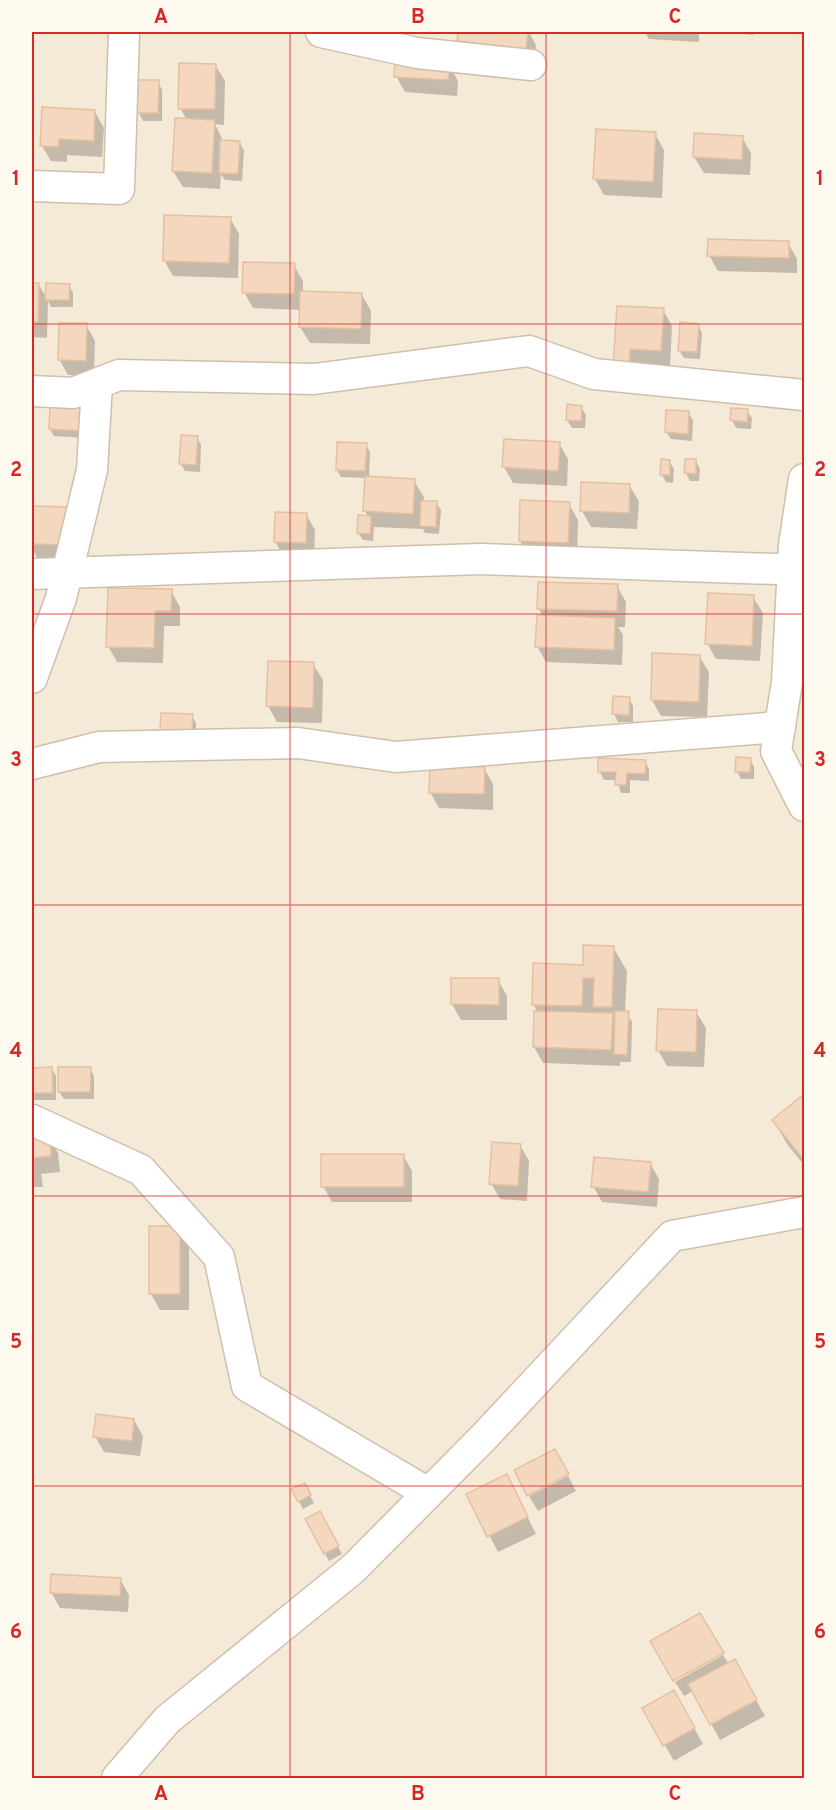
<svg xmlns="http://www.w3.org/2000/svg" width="836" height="1810" viewBox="0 0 836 1810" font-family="Overpass,sans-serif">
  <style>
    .residential { fill: #f5e9d7 }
    .shadow { fill: #0003 }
    .building { fill: #f3d8bf; stroke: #e6c09f; stroke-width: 1.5 }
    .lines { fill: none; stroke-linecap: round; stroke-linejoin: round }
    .street-casing { stroke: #cfbfad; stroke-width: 33 }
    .street { stroke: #fff; stroke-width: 30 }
    .grid { fill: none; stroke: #d62828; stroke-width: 1.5; stroke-opacity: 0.55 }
    .neatline { fill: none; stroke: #d62828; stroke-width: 2 }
    .grid-label { font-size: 20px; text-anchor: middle; font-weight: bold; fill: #d62828 }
  </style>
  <rect width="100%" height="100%" fill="#fdf6e9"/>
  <rect class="residential" x="32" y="32" width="772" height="1746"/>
  <g class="shadow">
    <polygon points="460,32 529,32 536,45 534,65 468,57 459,41"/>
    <polygon points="645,32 699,32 699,42 649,39"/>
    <polygon points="722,32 754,32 753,35"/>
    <polygon points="215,65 225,81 224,125 215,124 223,141 239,142 244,150 242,181 225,180 221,174 220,189 183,187 173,171 187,120 180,108"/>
    <polygon points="449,65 458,81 457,96 405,92 396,76"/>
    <polygon points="158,82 162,90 162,121 143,121 139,113"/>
    <polygon points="95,112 104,128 102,157 67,155 67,162 51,161 42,146"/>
    <polygon points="655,134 664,150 662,198 604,195 595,179"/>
    <polygon points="742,137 751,153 750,175 704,173 694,157"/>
    <polygon points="230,218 239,234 238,278 173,276 164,260"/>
    <polygon points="788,243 797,259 797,273 718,271 709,255"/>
    <polygon points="294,265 303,281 303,293 362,295 371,311 370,344 310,343 300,327 301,310 253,308 244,292"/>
    <polygon points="32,284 39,285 47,299 69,285 73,293 73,307 51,307 48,301 47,338 32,337"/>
    <polygon points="663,310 672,326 670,366 615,366"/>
    <polygon points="86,325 95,341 94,376 68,375 59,359"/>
    <polygon points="698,325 702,333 700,359 684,358 679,350"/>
    <polygon points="581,407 586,415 585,428 572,428 567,420"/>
    <polygon points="83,408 87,438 54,436 50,429"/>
    <polygon points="747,411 752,418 751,429 736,428 732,420"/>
    <polygon points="688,413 693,420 692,441 671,439 666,432"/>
    <polygon points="197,437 201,445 200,472 185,471 181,464"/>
    <polygon points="559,443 568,459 567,486 513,483 504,467"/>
    <polygon points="366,445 370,452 369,478 414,481 424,497 423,502 436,503 441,510 439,534 425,533 423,529 374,527 373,541 363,540 358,533 368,517 365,511 366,478 341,477 337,470"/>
    <polygon points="669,461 674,469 673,483 666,482 662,475"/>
    <polygon points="696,461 700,469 699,481 690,481 686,473"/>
    <polygon points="629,485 639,501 637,529 591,527 582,511"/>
    <polygon points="569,504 578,520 577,559 529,557 520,541"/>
    <polygon points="32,507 66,509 75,525 74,561 38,559 32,548"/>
    <polygon points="306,514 315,530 314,559 284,557 275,541"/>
    <polygon points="617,586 626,602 625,627 618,627 623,635 622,665 546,662 537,646 543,616 538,608"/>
    <polygon points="171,591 180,607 180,626 164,626 163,663 117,662 108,646"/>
    <polygon points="753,597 763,613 760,661 716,659 707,643"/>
    <polygon points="699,656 709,672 707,717 661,716 652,700"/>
    <polygon points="313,664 323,680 322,723 277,722 268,706"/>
    <polygon points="629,698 633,706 633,722 618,722 614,714"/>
    <polygon points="192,716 196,723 196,738 166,737 162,729"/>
    <polygon points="750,759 754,767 754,779 741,779 737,771"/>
    <polygon points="600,760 645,761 649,769 649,781 630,780 630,793 621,793 617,780 604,780 600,772"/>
    <polygon points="484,768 493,784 493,810 439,808 430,792"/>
    <polygon points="613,947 627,971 625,1013 632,1021 631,1062 620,1062 620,1066 543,1063 534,1047 538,1012 533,1004"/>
    <polygon points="452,980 498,980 507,996 507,1020 461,1020 452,1004"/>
    <polygon points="696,1012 706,1028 704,1067 667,1066 658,1050"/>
    <polygon points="90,1068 94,1076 94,1099 64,1099 59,1092"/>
    <polygon points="32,1069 52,1069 56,1076 56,1100 32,1100"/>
    <polygon points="804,1095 804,1165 787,1144 774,1121"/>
    <polygon points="49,1137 58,1153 60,1172 41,1174 43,1187 32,1187 32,1139"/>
    <polygon points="520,1145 529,1161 527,1201 500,1199 491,1183"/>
    <polygon points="403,1155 412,1171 412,1202 332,1202 323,1186"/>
    <polygon points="650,1163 659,1179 657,1207 602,1202 593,1186"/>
    <polygon points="179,1227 189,1243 189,1310 160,1310 151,1294"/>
    <polygon points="134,1420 143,1436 140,1456 104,1452 95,1436"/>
    <polygon points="507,1476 536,1534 498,1552 468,1495"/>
    <polygon points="568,1476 576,1491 538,1511 529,1496"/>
    <polygon points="304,1485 314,1503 303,1509 293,1490"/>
    <polygon points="319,1513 342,1554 329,1561 307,1520"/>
    <polygon points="120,1579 129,1595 128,1612 60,1608 51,1592"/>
    <polygon points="723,1655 729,1664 743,1677 765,1716 720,1740 693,1691 684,1696 675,1682"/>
    <polygon points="674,1692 703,1744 674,1761 644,1709"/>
  </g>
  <g class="building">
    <polygon points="458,32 528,32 526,49 457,41"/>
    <polygon points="395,60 450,64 448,80 394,77"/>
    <polygon points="179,63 216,64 215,109 178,109"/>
    <polygon points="138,80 159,80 158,113 137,113"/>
    <polygon points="42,107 95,110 94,141 59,139 58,147 40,146"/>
    <polygon points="175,118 215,120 212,173 172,171"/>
    <polygon points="596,129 656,132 653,182 593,179"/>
    <polygon points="694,133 743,136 742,160 693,157"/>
    <polygon points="220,140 240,141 238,174 219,173"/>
    <polygon points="164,215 231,217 229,263 163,261"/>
    <polygon points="708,239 789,241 789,258 707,256"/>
    <polygon points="243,262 295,263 294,294 242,293"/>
    <polygon points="32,283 39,283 38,322 32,322"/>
    <polygon points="46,283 70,284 69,300 45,300"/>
    <polygon points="300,291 362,293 361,329 299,327"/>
    <polygon points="617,306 664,308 661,351 630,349 629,367 613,366"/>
    <polygon points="680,322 699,324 697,352 678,351"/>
    <polygon points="59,323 87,323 86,361 58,360"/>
    <polygon points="567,404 582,406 581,421 566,420"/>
    <polygon points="50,405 84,407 84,431 49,429"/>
    <polygon points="731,408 748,409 747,422 730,420"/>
    <polygon points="666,410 689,411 688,434 665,432"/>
    <polygon points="181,435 198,436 196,465 179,464"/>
    <polygon points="504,439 560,442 558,471 502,467"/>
    <polygon points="337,442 367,443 365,471 336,470"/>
    <polygon points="661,459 670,460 670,475 660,475"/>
    <polygon points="685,459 696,459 696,474 684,473"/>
    <polygon points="365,476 415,479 413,514 363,511"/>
    <polygon points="581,482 630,484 629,513 580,511"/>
    <polygon points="520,500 570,502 568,543 519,541"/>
    <polygon points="421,501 437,501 436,527 420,526"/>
    <polygon points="32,506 67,507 65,545 32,544"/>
    <polygon points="275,512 307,513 306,543 274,542"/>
    <polygon points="358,515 371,516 370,534 357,533"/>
    <polygon points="538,582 618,584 617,611 537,609"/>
    <polygon points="108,588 172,589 171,611 155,611 154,648 106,647"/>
    <polygon points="708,593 754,595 752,646 705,644"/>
    <polygon points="537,615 615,618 614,650 535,647"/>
    <polygon points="652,653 700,655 699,702 651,700"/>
    <polygon points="268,661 314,662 313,708 266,706"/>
    <polygon points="613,696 630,697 629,715 612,714"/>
    <polygon points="161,713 193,714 192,731 160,730"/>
    <polygon points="736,757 751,758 750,772 735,772"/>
    <polygon points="598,758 646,760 645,774 627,773 626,785 615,785 616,772 598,772"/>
    <polygon points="430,765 485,767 484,794 429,793"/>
    <polygon points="583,945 614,946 612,1007 593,1007 594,978 583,978 582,1006 532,1005 533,963 583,965"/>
    <polygon points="451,978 499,978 499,1005 451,1004"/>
    <polygon points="658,1009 697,1010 696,1052 656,1051"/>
    <polygon points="534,1011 613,1013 611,1050 533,1047"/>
    <polygon points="615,1011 629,1011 627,1055 614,1054"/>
    <polygon points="52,1067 53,1093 32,1093 32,1068"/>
    <polygon points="58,1067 91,1067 90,1092 58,1092"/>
    <polygon points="804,1094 804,1160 772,1120"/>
    <polygon points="50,1136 51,1156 33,1158 34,1171 32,1171 32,1137"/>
    <polygon points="492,1142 521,1144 518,1186 489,1184"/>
    <rect x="321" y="1154" width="83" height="33"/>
    <polygon points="594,1157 651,1162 648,1192 591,1187"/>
    <rect x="149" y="1226" width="31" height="68"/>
    <polygon points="96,1414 134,1419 132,1441 93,1437"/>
    <polygon points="555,1449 569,1474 527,1496 514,1470"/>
    <polygon points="507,1474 528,1517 487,1537 466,1494"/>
    <polygon points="305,1483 311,1495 298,1502 291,1489"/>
    <polygon points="320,1511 339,1546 324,1554 305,1519"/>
    <polygon points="51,1574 121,1578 120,1596 50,1593"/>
    <polygon points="700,1613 724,1653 673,1681 650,1641"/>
    <polygon points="735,1659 757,1700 710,1725 688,1684"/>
    <polygon points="674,1690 695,1728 663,1746 642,1708"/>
  </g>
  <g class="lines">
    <g class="street-casing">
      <g id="street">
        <polyline points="321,32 417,53 531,65"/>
        <polyline points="32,186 119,189 124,32"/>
        <polyline points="32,391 73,393 119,375 314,379 529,351 594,374 804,395"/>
        <polyline points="804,479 794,545 787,682 776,751 804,806"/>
        <polyline points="32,574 481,559 804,570"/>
        <polyline points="32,678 61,598 92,470 97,384"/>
        <polyline points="32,764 99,747 298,743 396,757 780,727"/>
        <polyline points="32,1120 141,1170 219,1257 247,1386 428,1493"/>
        <polyline points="117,1778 167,1720 353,1569 483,1438 672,1236 804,1212"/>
      </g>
    </g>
    <use href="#street" class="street"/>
  </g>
  <path class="grid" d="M290 32V1778M546 32V1778M32 324H804M32 614H804M32 905H804M32 1196H804M32 1486H804"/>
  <rect width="836" height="1810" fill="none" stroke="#fffaef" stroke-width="66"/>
  <rect x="33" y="33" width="770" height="1744" class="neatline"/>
  <g class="grid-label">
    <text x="161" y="23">A</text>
    <text x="418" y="23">B</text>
    <text x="675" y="23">C</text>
    <text x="16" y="185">1</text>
    <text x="820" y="185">1</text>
    <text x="16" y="476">2</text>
    <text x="820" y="476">2</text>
    <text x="16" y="766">3</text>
    <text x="820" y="766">3</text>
    <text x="16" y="1057">4</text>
    <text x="820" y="1057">4</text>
    <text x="16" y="1348">5</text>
    <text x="820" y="1348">5</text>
    <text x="16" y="1638">6</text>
    <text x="820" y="1638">6</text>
    <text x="161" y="1800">A</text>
    <text x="418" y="1800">B</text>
    <text x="675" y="1800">C</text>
  </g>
</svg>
